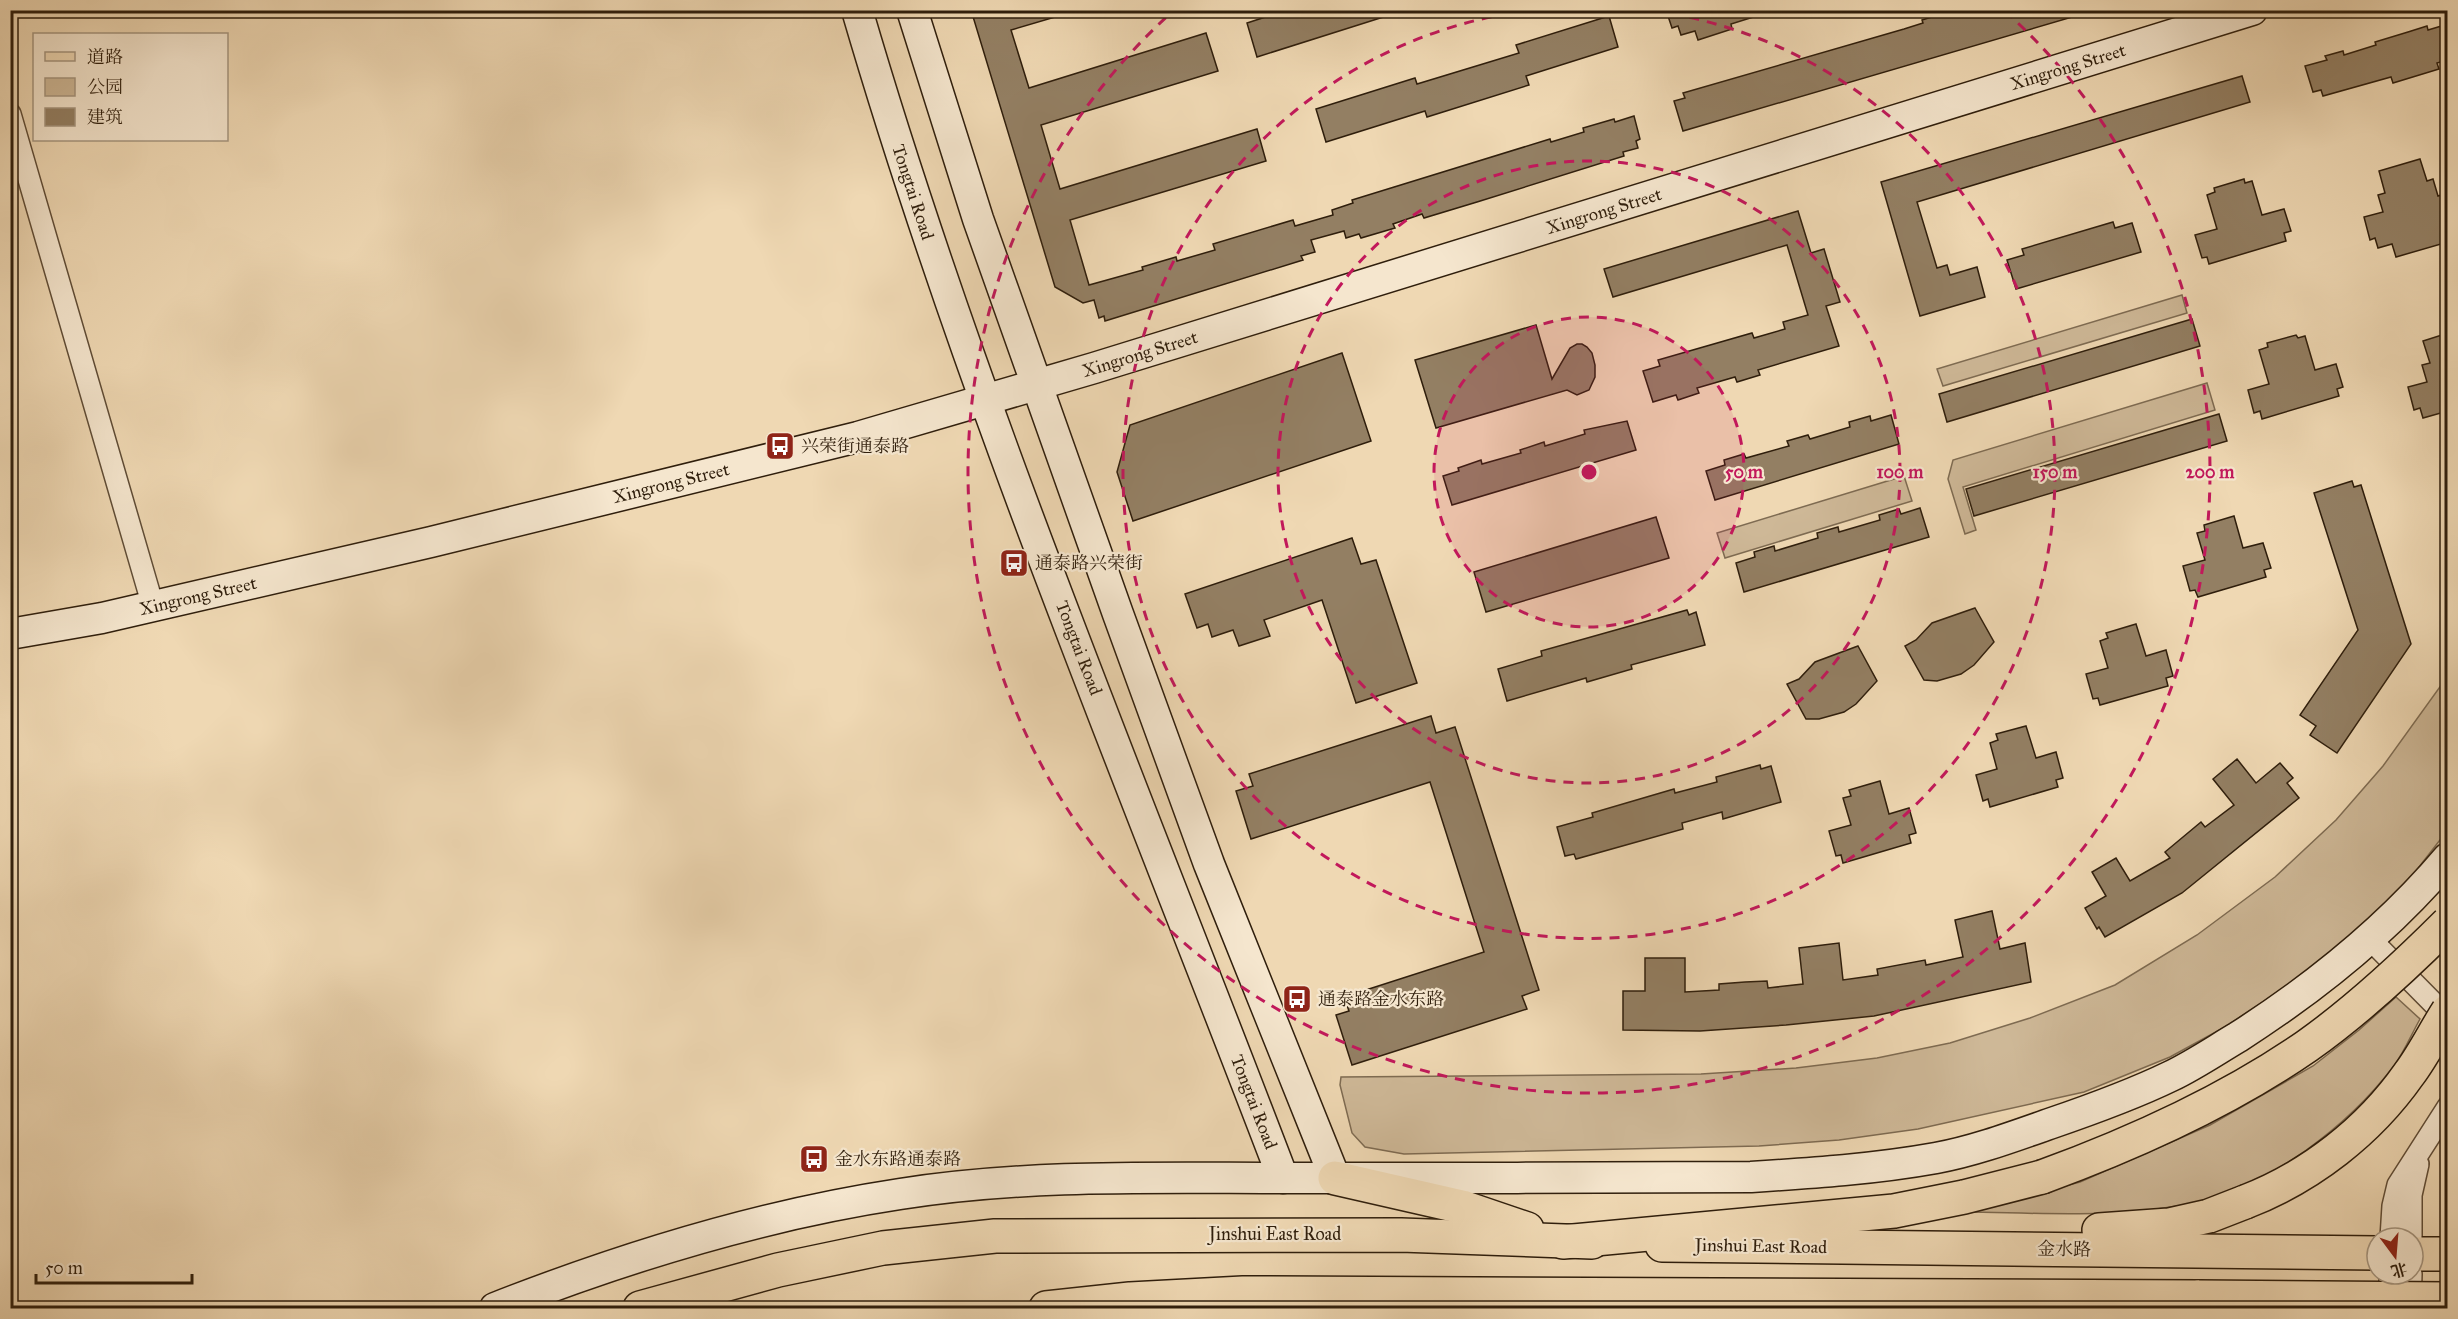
<svg xmlns="http://www.w3.org/2000/svg" width="2458" height="1319" viewBox="0 0 2458 1319" font-family="'IM FELL Great Primer','Noto Serif SC',serif">
  <style>
    .green { fill: #ceb897; stroke: #7e6b52; stroke-width: 1.5 }
    .building { fill: #937f63; stroke: #2f1e0c; stroke-width: 1.5 }
    .lines { fill: none; stroke-linecap: round; stroke-linejoin: round }
    .street-casing { stroke: #5f4c36; stroke-width: 24 }
    .secondary-casing { stroke: #2f1e0c; stroke-width: 33 }
    .primary-casing { stroke: #2f1e0c; stroke-width: 36 }
    .highway-casing { stroke: #2f1e0c; stroke-width: 36 }
    .street { stroke: #f5e6ce; stroke-width: 21 }
    .secondary { stroke: #f5e6ce; stroke-width: 30 }
    .primary { stroke: #efd8b3; stroke-width: 33 }
    .highway { stroke: #efd8b3; stroke-width: 33 }
    .primary-bridge-casing { stroke: #2f1e0c; stroke-width: 36; stroke-linecap: butt }
    .highway-bridge-casing { stroke: #2f1e0c; stroke-width: 36; stroke-linecap: butt }
    .primary-bridge { stroke: #efd8b3; stroke-width: 33 }
    .highway-bridge { stroke: #efd8b3; stroke-width: 33 }
    .ring { fill: none; stroke: #c2185b; stroke-width: 3; stroke-dasharray: 10 8 }
    .labels { text-anchor: middle; dominant-baseline: central; stroke-width: 4.5; stroke-linejoin: round; paint-order: stroke }
    .street-label { font-size: 18px; fill: #2f1e0c; stroke: #f5e6ce }
    .poi-label { font-size: 18px; fill: #2f1e0c; stroke: #f5e6ce; text-anchor: start }
    .centre { fill: #c2185b; stroke: #f5e6ce; stroke-width: 3 }
    .ring-label { font-size: 18px; text-anchor: middle; font-weight: bold; fill: #c2185b; stroke: #f5e6ce; stroke-width: 4.5; stroke-linejoin: round; paint-order: stroke }
  </style>
  <rect width="100%" height="100%" fill="#efd8b3"/>
  <filter id="stains"><feTurbulence type="fractalNoise" baseFrequency=".00333" numOctaves="4"/><feColorMatrix values="0 0 0 0 .2 0 0 0 0 .09 0 0 0 0 .02 0 0 0 .5 -.17"/></filter>
  <radialGradient id="worn" r=".72"><stop offset=".6" stop-color="#630" stop-opacity="0"/><stop offset="1" stop-color="#630" stop-opacity=".3"/></radialGradient>
  <g class="green">
    <polygon points="2182,295 2187,313 1943,386 1937,369"/>
    <polygon points="2207,383 2215,410 1963,487 1976,530 1965,534 1948,479 1953,460"/>
    <polygon points="1904,476 1912,501 1725,558 1717,533"/>
    <polygon points="2447,677 2447,831 2412,876 2359,931 2314,968 2225,1027 2170,1057 2084,1092 1918,1129 1839,1140 1759,1146 1404,1154 1365,1147 1352,1133 1340,1085 1341,1077 1701,1074 1796,1068 1877,1058 1950,1043 2030,1018 2115,985 2197,935 2275,877 2336,820 2383,766"/>
    <path d="M2396 997 2420 1019C2411 1035 2404 1053 2393 1067 2348 1126 2271 1185 2198 1202 2122 1219 2043 1213 1966 1212L2080 1182 2210 1125 2313 1066 2359 1030Z"/>
  </g>
  <g class="building">
    <polygon points="971,10 1061,10 1062,15 1011,30 1029,88 1206,33 1218,71 1041,125 1060,189 1257,129 1266,161 1070,220 1089,285 1143,270 1142,267 1176,257 1177,261 1215,250 1213,244 1293,220 1295,226 1333,215 1332,210 1353,203 1352,200 1550,139 1551,142 1584,132 1583,128 1614,119 1615,122 1634,116 1640,139 1636,141 1638,148 1623,152 1624,156 1477,202 1424,218 1422,214 1393,224 1395,228 1361,238 1359,234 1346,238 1344,231 1311,240 1315,252 1301,256 1303,260 1105,321 1104,316 1099,318 1094,300 1083,303 1055,287"/>
    <polygon points="1287,10 1392,10 1393,14 1257,57 1247,23"/>
    <polygon points="1666,10 1759,10 1760,15 1731,24 1732,29 1698,40 1695,31 1681,35 1678,26 1672,28"/>
    <polygon points="1954,10 2078,10 2079,15 1683,131 1674,101 1685,98 1683,93 1904,29 1923,23 1922,20"/>
    <polygon points="1609,16 1618,47 1526,76 1529,85 1427,117 1425,111 1326,142 1316,109 1415,78 1417,84 1519,53 1516,45"/>
    <polygon points="2448,24 2448,60 2437,63 2439,69 2393,83 2391,77 2323,96 2321,90 2313,92 2305,66 2327,60 2325,56 2343,51 2344,55 2376,45 2375,42 2408,32 2427,26 2428,30"/>
    <polygon points="2242,76 2250,102 1917,202 1937,268 1947,265 1950,275 1977,267 1985,297 1920,316 1881,182"/>
    <polygon points="2420,159 2427,181 2433,179 2438,196 2448,193 2448,242 2396,257 2392,244 2378,248 2375,238 2370,240 2364,217 2383,212 2378,195 2385,193 2379,171"/>
    <polygon points="2244,179 2245,183 2252,181 2262,215 2284,209 2291,231 2284,233 2286,241 2209,264 2207,257 2202,258 2195,235 2217,229 2207,195 2215,192 2214,188"/>
    <polygon points="1798,211 1811,253 1824,249 1840,302 1826,306 1839,346 1758,370 1760,375 1737,382 1735,377 1697,388 1699,393 1678,400 1676,395 1653,402 1643,371 1660,366 1658,360 1752,333 1754,338 1785,329 1783,322 1808,315 1787,245 1613,297 1604,269"/>
    <polygon points="2113,222 2115,228 2132,223 2141,252 2016,289 2007,260 2024,255 2022,249"/>
    <polygon points="2192,319 2200,346 1947,422 1939,394"/>
    <polygon points="1536,325 1552,379 1570,348 1577,344 1582,344 1587,347 1592,353 1595,365 1595,377 1589,390 1577,395 1567,390 1436,428 1415,360"/>
    <polygon points="2448,333 2448,411 2423,418 2420,408 2414,410 2408,387 2427,382 2422,365 2430,363 2423,341"/>
    <polygon points="2296,335 2298,338 2305,336 2315,370 2336,364 2343,387 2337,389 2339,396 2262,419 2260,411 2254,413 2248,390 2269,384 2259,350 2268,347 2267,343"/>
    <polygon points="1342,353 1371,441 1133,521 1117,472 1130,425"/>
    <polygon points="2219,414 2227,441 1974,516 1966,489"/>
    <polygon points="1891,415 1899,444 1715,500 1706,471 1725,465 1724,460 1744,454 1746,458 1789,446 1787,441 1808,435 1810,439 1850,427 1849,422 1870,416 1871,421"/>
    <polygon points="1627,421 1636,450 1452,505 1443,476 1459,471 1458,468 1481,460 1482,464 1521,453 1520,450 1544,442 1545,446 1585,434 1584,430"/>
    <polygon points="2352,481 2354,487 2361,485 2411,644 2337,753 2310,735 2316,726 2300,715 2358,630 2314,493"/>
    <polygon points="1920,508 1929,537 1744,592 1736,563 1755,557 1754,552 1774,546 1775,551 1818,538 1817,533 1838,527 1839,532 1880,520 1879,515 1899,509 1901,514"/>
    <polygon points="2234,516 2243,548 2263,543 2271,568 2264,570 2266,577 2198,597 2195,590 2190,591 2183,566 2205,560 2197,533 2205,531 2204,525"/>
    <polygon points="1656,517 1669,558 1486,612 1474,572"/>
    <polygon points="1352,538 1361,564 1376,560 1417,683 1356,703 1322,600 1264,620 1270,636 1239,646 1233,630 1212,637 1208,624 1197,628 1185,594"/>
    <polygon points="1975,608 1994,642 1974,665 1961,674 1937,681 1924,680 1905,646 1916,640 1932,623"/>
    <polygon points="1687,610 1689,615 1696,612 1705,645 1631,665 1632,669 1587,682 1586,678 1507,701 1498,669 1542,656 1541,651"/>
    <polygon points="2136,624 2146,656 2166,650 2173,676 2166,678 2168,686 2100,705 2098,698 2093,699 2086,674 2108,668 2100,641 2108,638 2106,633"/>
    <polygon points="1858,646 1877,681 1856,704 1844,712 1819,719 1806,719 1787,684 1799,679 1815,662"/>
    <polygon points="1431,716 1436,733 1455,727 1539,990 1522,996 1527,1009 1352,1065 1336,1015 1349,1011 1344,997 1484,952 1430,782 1251,839 1236,791 1253,786 1249,774"/>
    <polygon points="2026,726 2036,758 2056,752 2063,778 2056,780 2058,787 1990,807 1988,799 1983,801 1976,775 1997,769 1990,743 1998,740 1996,734"/>
    <polygon points="2237,759 2256,783 2280,763 2293,778 2287,783 2299,798 2182,893 2105,937 2099,927 2097,929 2085,908 2106,896 2092,872 2116,858 2130,881 2170,858 2165,852 2201,822 2205,827 2234,805 2213,779"/>
    <polygon points="1760,765 1761,769 1771,766 1781,802 1723,819 1722,812 1682,823 1683,829 1576,859 1574,854 1565,856 1557,827 1593,817 1592,813 1674,789 1675,793 1717,782 1716,777"/>
    <polygon points="1880,781 1889,814 1909,808 1916,833 1909,835 1911,843 1843,863 1841,855 1836,856 1829,831 1851,825 1843,798 1851,796 1849,790"/>
    <polygon points="1992,911 2000,949 2025,943 2031,982 1874,1016 1786,1025 1700,1031 1623,1030 1623,991 1645,991 1645,958 1685,958 1685,992 1719,990 1719,984 1745,982 1767,981 1768,988 1803,984 1799,948 1839,943 1843,980 1878,975 1877,969 1925,960 1926,965 1963,957 1955,920"/>
  </g>
  <g class="lines">
    <g class="street-casing">
      <g id="street">
        <polyline points="10,114 153,606"/>
        <polyline points="2369,938 2448,1018"/>
        <polyline points="2391,1238 2393,1206 2398,1185 2448,1107"/>
        <polyline points="2411,1238 2411,1195 2418,1164"/>
        <polyline points="2390,1308 2390,1274"/>
        <polyline points="2410,1308 2411,1274"/>
      </g>
    </g>
    <g class="secondary-casing">
      <g id="secondary">
        <path d="M857 10C973 407 1136 792 1283 1178"/>
        <polyline points="912,10 978,219 1118,614 1209,864 1335,1178"/>
        <polyline points="10,634 102,618 431,542 858,437 1094,368 2252,10"/>
        <path d="M495 1308C625 1257 761 1215 900 1194 1027 1174 1156 1178 1284 1178 1440 1178 1595 1178 1751 1177 1813 1173 1875 1169 1936 1158 1974 1151 2012 1137 2049 1124 2090 1110 2132 1095 2171 1076 2194 1065 2216 1050 2238 1037 2316 987 2388 929 2448 858"/>
      </g>
    </g>
    <g class="primary-casing">
      <g id="primary">
        <polyline points="1335,1178 1462,1207 1527,1229"/>
        <polyline points="2099,1230 2169,1225 2209,1216 2245,1202"/>
        <polyline points="1662,1245 2377,1253"/>
        <polyline points="2413,1254 2448,1254"/>
        <polyline points="640,1308 778,1270 883,1248 995,1236 1401,1235 1592,1242"/>
        <polyline points="1046,1308 1130,1299 1243,1293 2199,1297"/>
      </g>
    </g>
    <g class="highway-casing">
      <polyline id="highway" points="1563,1242 1894,1211 1964,1197 2042,1177"/>
    </g>
    <use href="#street" class="street"/>
    <use href="#secondary" class="secondary"/>
    <use href="#primary" class="primary"/>
    <use href="#highway" class="highway"/>
    <g class="primary-bridge-casing">
      <g id="primary-bridge">
        <path d="M2245 1202C2310 1177 2369 1131 2409 1074 2424 1054 2435 1031 2448 1011"/>
        <polyline points="2199,1297 2448,1299"/>
      </g>
    </g>
    <g class="highway-bridge-casing">
      <path id="highway-bridge" d="M2042 1177C2135 1143 2226 1102 2307 1046 2358 1010 2404 967 2448 923"/>
    </g>
    <use href="#primary-bridge" class="primary-bridge"/>
    <use href="#highway-bridge" class="highway-bridge"/>
  </g>
  <circle cx="1589" cy="472" r="155" fill="#c2185b" fill-opacity=".12"/>
  <g class="ring">
    <circle cx="1589" cy="472" r="155"/>
    <circle cx="1589" cy="472" r="311"/>
    <path d="M1654 11A466 466 0 1 1 1524 11"/>
    <path d="M2005 11A621 621 0 1 1 1173 11"/>
  </g>
  <defs>
    <g id="bus-square" transform="scale(1.5)"><rect x="-9" y="-9" width="18" height="18" rx="4" fill="#8f2418" stroke="#f5e6ce"/><path d="M-5-6H5V4H4V6H2V4H-2V6H-4V4H-5ZM-3.5-4V0h7V-4ZM-3.5 1.2v1.5H-2V1.2ZM2 1.2v1.5H3.5V1.2Z" fill="#fff"/></g>
  </defs>
  <g fill-rule="evenodd">
    <use href="#bus-square" x="780" y="446"/>
    <use href="#bus-square" x="1014" y="563"/>
    <use href="#bus-square" x="1297" y="999"/>
    <use href="#bus-square" x="814" y="1159"/>
  </g>
  <g class="labels">
    <g class="street-label">
      <text transform="translate(2068 67) rotate(-17)">Xingrong Street</text>
      <text transform="translate(913 192) rotate(72)">Tongtai Road</text>
      <text transform="translate(1604 211) rotate(-17)">Xingrong Street</text>
      <text transform="translate(1140 354) rotate(-17)">Xingrong Street</text>
      <text transform="translate(671 483) rotate(-14)">Xingrong Street</text>
      <text transform="translate(198 596) rotate(-13)">Xingrong Street</text>
      <text transform="translate(1079 648) rotate(69)">Tongtai Road</text>
      <text transform="translate(1254 1102) rotate(69)">Tongtai Road</text>
      <text x="1275" y="1234">Jinshui East Road</text>
      <text transform="translate(1761 1246) rotate(1)">Jinshui East Road</text>
      <text transform="translate(2064 1249) rotate(1)">金水路</text>
    </g>
    <g class="poi-label">
      <text x="801" y="446">兴荣街通泰路</text>
      <text x="1035" y="563">通泰路兴荣街</text>
      <text x="1318" y="999">通泰路金水东路</text>
      <text x="835" y="1159">金水东路通泰路</text>
    </g>
  </g>
  <circle cx="1589" cy="472" r="9" class="centre"/>
  <g class="ring-label">
    <text x="1744" y="478">50 m</text>
    <text x="1900" y="478">100 m</text>
    <text x="2055" y="478">150 m</text>
    <text x="2210" y="478">200 m</text>
  </g>
  <rect width="2458" height="1319" fill="none" stroke="#efd8b3" stroke-width="36"/>
  <rect x="12" y="12" width="2434" height="1295" fill="none" stroke="#2f1e0c" stroke-width="3"/>
  <rect x="18" y="18" width="2422" height="1283" fill="none" stroke="#2f1e0c" stroke-width="1.5"/>
  <rect x="33" y="33" width="195" height="108" fill="#f5e6ce" stroke="#a69680" stroke-width="1.5"/>
  <rect x="45" y="52" width="30" height="9" fill="#efd8b3" stroke="#a69680" stroke-width="1.5"/>
  <text x="87" y="63" font-size="18" fill="#2f1e0c">道路</text>
  <rect x="45" y="78" width="30" height="18" fill="#ceb897" stroke="#a69680" stroke-width="1.5"/>
  <text x="87" y="93" font-size="18" fill="#2f1e0c">公园</text>
  <rect x="45" y="108" width="30" height="18" fill="#937f63" stroke="#a69680" stroke-width="1.5"/>
  <text x="87" y="123" font-size="18" fill="#2f1e0c">建筑</text>
  <g transform="translate(2395 1256) rotate(164)"><circle r="28" fill="#f5e6ce" stroke="#a69680" stroke-width="1.5"/>
  <path d="M0-4.5L10 22L0 15L-10 22Z" fill="#8f2418"/>
  <text y="-9" font-size="16" font-weight="bold" text-anchor="middle" fill="#2f1e0c">北</text>
  </g>
  <path d="M36 1274v9h156v-9" fill="none" stroke="#2f1e0c" stroke-width="3"/>
  <text x="45" y="1274" font-size="18" fill="#2f1e0c" stroke="#f5e6ce" stroke-width="4.5" paint-order="stroke">50 m</text>
  <rect width="100%" height="100%" filter="url(#stains)"/>
  <rect width="100%" height="100%" fill="url(#worn)"/>
</svg>
